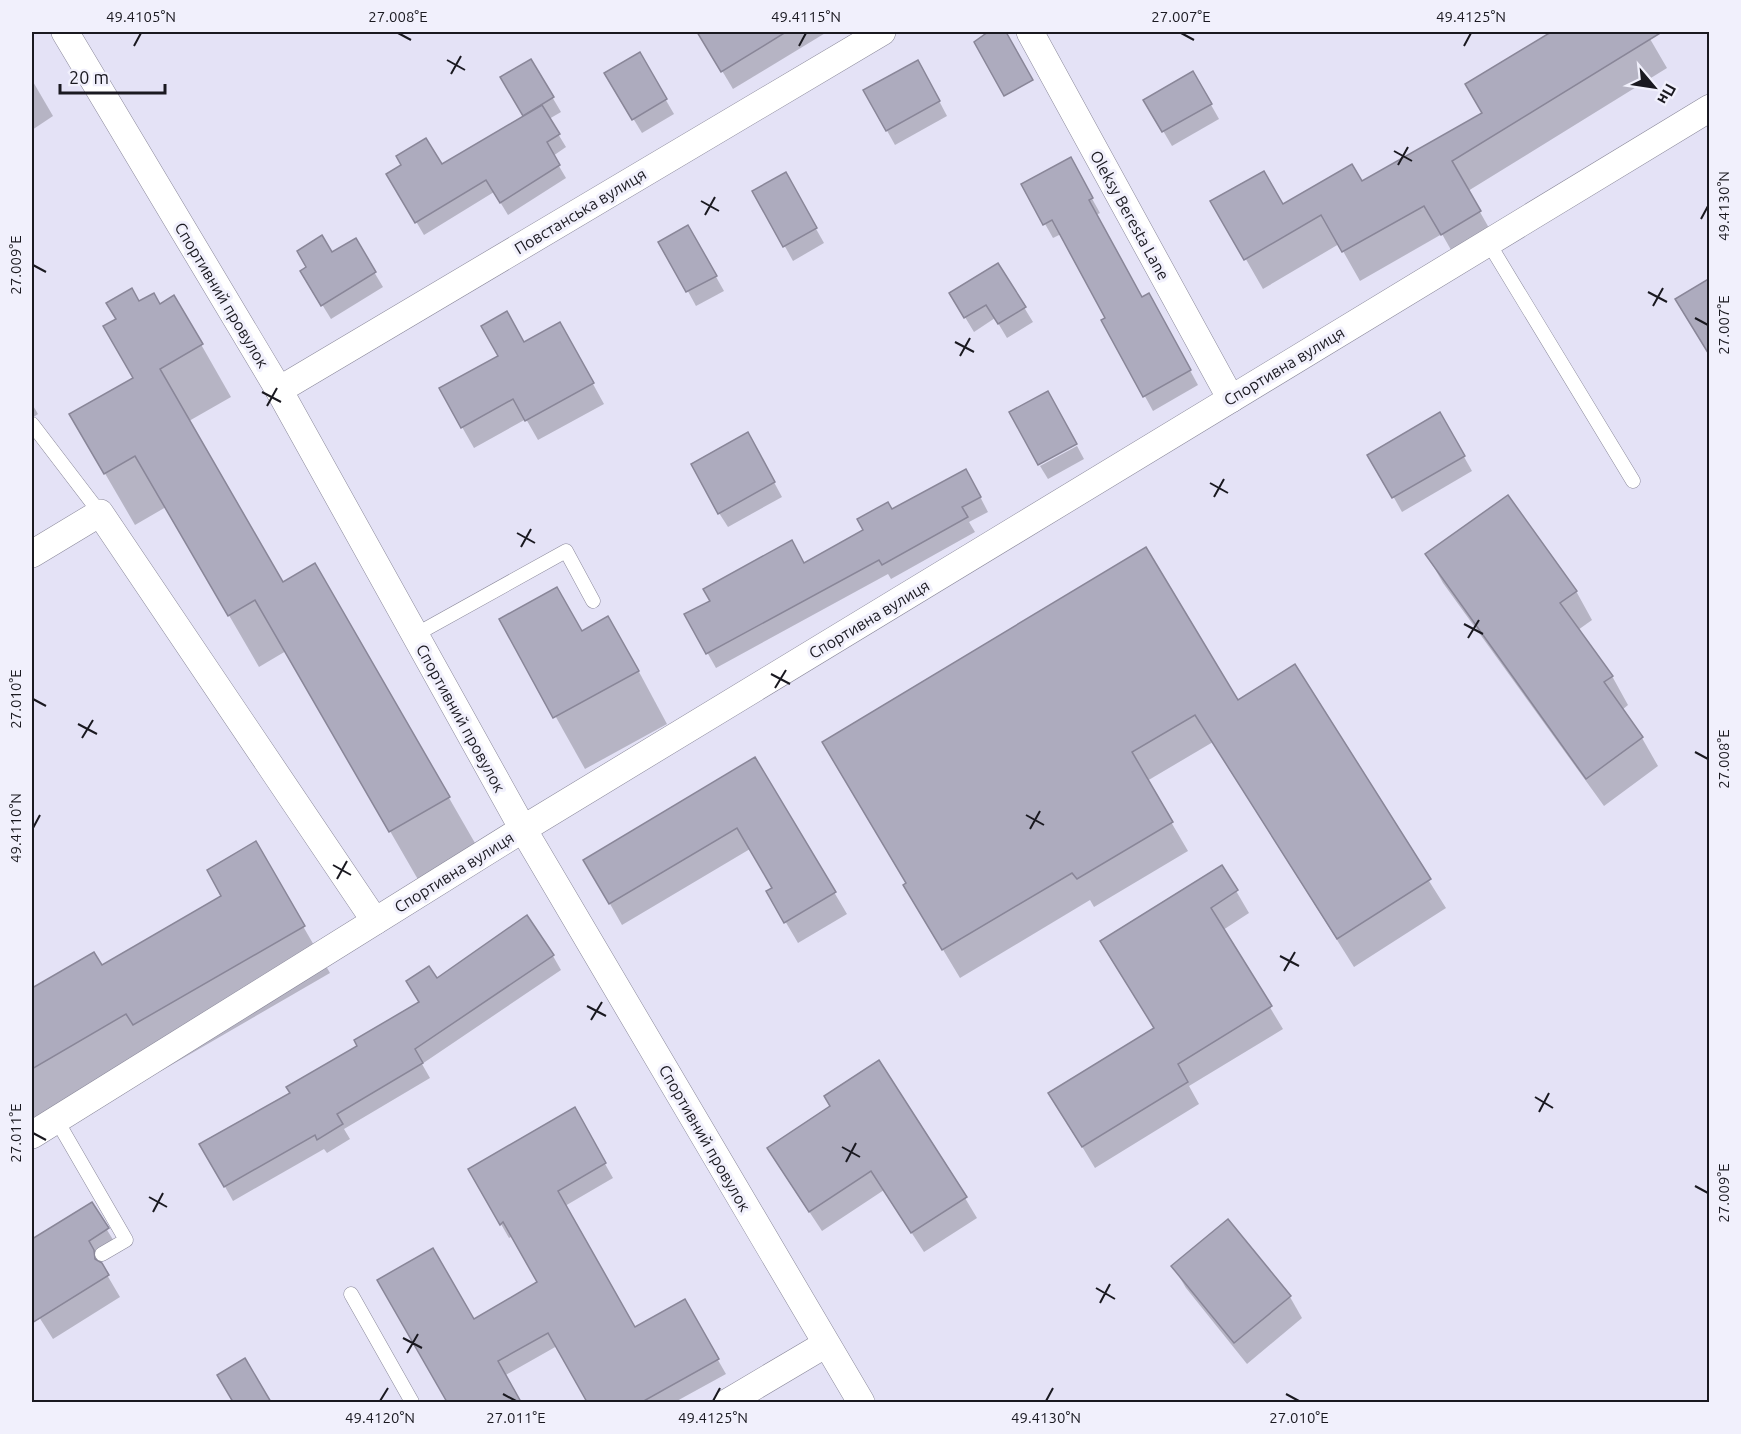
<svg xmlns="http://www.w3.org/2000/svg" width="1741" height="1434" viewBox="0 0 1741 1434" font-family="Ubuntu,sans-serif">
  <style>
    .shadow { fill: #0003 }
    .building { fill: #adabbe; stroke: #898698; stroke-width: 1.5 }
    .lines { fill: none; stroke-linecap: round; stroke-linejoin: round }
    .lane-casing { stroke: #8a889a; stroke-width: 15 }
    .street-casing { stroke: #8a889a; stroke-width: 28 }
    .lane { stroke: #fff; stroke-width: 14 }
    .street { stroke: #fff; stroke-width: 27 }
    .ticks { fill: none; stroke: #1a1920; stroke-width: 2 }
    .labels { text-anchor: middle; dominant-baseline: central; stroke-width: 6; stroke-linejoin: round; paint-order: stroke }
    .street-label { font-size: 16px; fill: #1a1920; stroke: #f1f0fc }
    .neatline { fill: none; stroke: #1a1920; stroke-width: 2 }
    .ticks-label { font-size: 15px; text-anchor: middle; fill: #1a1920 }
  </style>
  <rect width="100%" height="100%" fill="#e4e2f6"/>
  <g class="shadow">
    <polygon points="704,32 827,32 733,89 700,34"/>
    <polygon points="1554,32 1646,32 1667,68 1468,191 1497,242 1459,264 1442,234 1360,281 1339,244 1263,289 1213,202 1283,206 1361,183 1484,114 1467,85"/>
    <polygon points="639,54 674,114 642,133 606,74"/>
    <polygon points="531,61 561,112 549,119 566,147 553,156 566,178 508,215 494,192 424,235 388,174 441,166 525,117 502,78"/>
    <polygon points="1193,73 1219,119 1172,146 1145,100"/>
    <polygon points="926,76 947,116 895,145 865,91"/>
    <polygon points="32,80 53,116 32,130"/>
    <polygon points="1070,159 1100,213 1096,215 1142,299 1157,310 1198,385 1153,411 1103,320 1107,318 1061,234 1053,238 1023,185"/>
    <polygon points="785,174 824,243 793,261 754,191"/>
    <polygon points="688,227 724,291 696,306 661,242"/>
    <polygon points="355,240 383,287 331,319 302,272"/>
    <polygon points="998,265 1033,322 1007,338 995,318 974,332 951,294"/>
    <polygon points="174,297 231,397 189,421 283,584 315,565 479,850 420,883 286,651 259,667 166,507 135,525 71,415 135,378 139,303 160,306"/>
    <polygon points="571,344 604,404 538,440 526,419 474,448 462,427"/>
    <polygon points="32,404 38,414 32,418"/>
    <polygon points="1440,414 1472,471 1402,512 1370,455"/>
    <polygon points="1077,446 1084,459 1048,479 1040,466"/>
    <polygon points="756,449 782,497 728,527 719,513"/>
    <polygon points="974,485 988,512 969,522 975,532 891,579 888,574 716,668 686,615 804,565 865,531 892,511"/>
    <polygon points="1427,555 1576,591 1592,620 1578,630 1612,676 1628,705 1622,710 1642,738 1658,766 1604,806 1443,583"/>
    <polygon points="501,619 638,670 667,724 585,769"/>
    <polygon points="1294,666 1446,908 1354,967 1213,742 1147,781 1188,851 1094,907 1090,900 960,978 921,913 908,883 841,771 1237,702"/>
    <polygon points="755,759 847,914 798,943 768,892 773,888 750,849 622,925 585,860"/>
    <polygon points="255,843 330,973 161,1071 154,1060 32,1131 32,990 93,954 101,967 223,896"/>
    <polygon points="1222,867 1249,913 1223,930 1283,1029 1189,1086 1199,1104 1095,1168 1063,1115 1155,1028"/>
    <polygon points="553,956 561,970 422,1064 430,1078 344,1129 350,1139 327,1153 324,1149 233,1201 201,1144 291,1093 420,1003 436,981"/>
    <polygon points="832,1107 965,1198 977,1218 924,1252 884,1190 822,1231 781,1169"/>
    <polygon points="574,1109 613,1178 565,1206 635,1329 684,1301 726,1374 675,1402 589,1402 557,1346 504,1376 519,1402 449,1402 379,1281 473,1321 539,1283 513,1236 509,1238 470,1170"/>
    <polygon points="91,1204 120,1251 100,1263 120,1297 53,1339 32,1306 32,1241"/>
    <polygon points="1173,1266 1290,1297 1302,1318 1247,1364 1186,1288"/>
  </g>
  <g class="building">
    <polygon points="697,32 786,32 721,72"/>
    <polygon points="988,32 1006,32 1033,80 1004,96 974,42"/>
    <polygon points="1551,32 1662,32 1452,161 1481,211 1441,235 1424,206 1342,252 1321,215 1244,260 1210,201 1264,171 1283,204 1352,164 1362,181 1482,113 1465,84"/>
    <polygon points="640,52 667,99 632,120 604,73"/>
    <polygon points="531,59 554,97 523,116 500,77"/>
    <polygon points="918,60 940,101 886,131 863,90"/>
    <polygon points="1193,71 1212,104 1162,132 1143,100"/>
    <polygon points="542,105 560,134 547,142 560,165 500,203 486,180 415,223 386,174 401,165 396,156 426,138 442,164"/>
    <polygon points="1071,157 1093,198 1089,200 1142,297 1149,293 1191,370 1143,397 1101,320 1105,318 1052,220 1043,225 1021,184"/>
    <polygon points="786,172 817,228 783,247 752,191"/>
    <polygon points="688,225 717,276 686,292 658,242"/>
    <polygon points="322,235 332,252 356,238 376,272 321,306 300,271 306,267 297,251"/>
    <polygon points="998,263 1026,307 998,324 986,305 964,318 949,293"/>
    <polygon points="1710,278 1710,356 1675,299"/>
    <polygon points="132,288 139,301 154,293 160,304 174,295 203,344 160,369 283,582 315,563 450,797 389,832 255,600 228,616 135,456 104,474 69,414 133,378 103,326 116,319 106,303"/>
    <polygon points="507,311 524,342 560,322 594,383 525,421 513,399 461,428 439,388 498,356 481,326"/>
    <polygon points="1048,391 1077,444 1038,465 1009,412"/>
    <polygon points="1440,412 1465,456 1392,498 1367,455"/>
    <polygon points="748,432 775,482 718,514 691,464"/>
    <polygon points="966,469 981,497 962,507 968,517 882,565 879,560 706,654 684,614 710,601 703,589 792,540 804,563 863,530 857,519 888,502 892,509"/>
    <polygon points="1508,495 1577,591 1560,603 1613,676 1604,682 1643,737 1586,779 1425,554"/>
    <polygon points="1146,547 1238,700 1295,664 1431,879 1337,939 1195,715 1132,752 1173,822 1077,879 1072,873 942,950 903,885 906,883 822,742"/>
    <polygon points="557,587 582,631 608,616 639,671 553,718 499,619"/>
    <polygon points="755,757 836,892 784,923 766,891 772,888 737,828 609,904 583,860"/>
    <polygon points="256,841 305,926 133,1025 126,1014 32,1069 32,988 94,952 102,965 221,896 207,870"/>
    <polygon points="1222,865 1238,890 1211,908 1272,1006 1178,1064 1188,1082 1082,1147 1048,1093 1154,1028 1100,941"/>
    <polygon points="527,915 554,955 415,1049 423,1063 337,1114 343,1124 317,1140 315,1135 224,1187 199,1144 290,1093 286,1087 357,1046 354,1040 419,1002 406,981 429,966 437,978"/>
    <polygon points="879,1060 967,1197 911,1233 871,1171 809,1212 767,1148 830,1106 824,1096"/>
    <polygon points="575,1107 606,1163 558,1191 635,1327 685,1299 719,1359 642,1402 587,1402 548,1333 498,1361 521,1402 447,1402 377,1280 433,1248 474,1319 537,1282 503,1222 500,1225 468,1169"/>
    <polygon points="92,1202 109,1228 89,1241 94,1250 95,1259 102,1263 109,1275 32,1323 32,1239"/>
    <polygon points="1228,1219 1291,1296 1234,1343 1171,1266"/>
    <polygon points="245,1358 271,1402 233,1402 217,1375"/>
  </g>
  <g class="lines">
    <g class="lane-casing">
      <g id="lane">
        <polyline points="1488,242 1633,481"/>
        <polyline points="32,424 100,513"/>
        <polyline points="415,635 566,551 593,601"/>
        <polyline points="56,1119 126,1240 102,1254"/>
        <polyline points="351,1294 412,1402"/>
      </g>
    </g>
    <g class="street-casing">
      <g id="street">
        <polyline points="65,32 279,390 523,829 861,1402"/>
        <polyline points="1030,32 1231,399"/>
        <polyline points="279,390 882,32"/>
        <polyline points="32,554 100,513 375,921"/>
        <polyline points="32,1135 523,829 1710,108"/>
        <polyline points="728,1402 826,1344"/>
      </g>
    </g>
    <use href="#lane" class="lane"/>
    <use href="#street" class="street"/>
  </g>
  <path class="ticks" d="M398 33 411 40M1181 33 1194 40M134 46 141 33M799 46 806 33M1464 46 1471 33M447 60 465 70M451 74 461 56M1394 151 1412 161M1398 165 1408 147M701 201 719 211M705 215 715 197M1701 219 1708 206M33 265 46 272M1648 292 1667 302M1653 306 1663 288M1695 318 1708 325M955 342 974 352M960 356 970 338M262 392 281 402M267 406 277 388M1210 483 1228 493M1214 497 1224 479M517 533 535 543M521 547 531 529M1464 624 1483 634M1468 638 1479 620M771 674 790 684M775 688 786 670M33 699 46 706M78 724 97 734M82 738 93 720M1695 752 1708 759M1026 815 1044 825M33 828 40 815M1030 829 1040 811M333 865 351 875M337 879 347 861M1280 956 1299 966M1284 971 1295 952M587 1006 606 1016M591 1020 602 1002M1535 1097 1553 1108M1539 1112 1549 1093M33 1133 46 1140M842 1147 860 1157M846 1162 856 1143M1695 1186 1708 1193M149 1197 167 1207M153 1212 163 1193M1096 1288 1115 1299M1100 1303 1110 1284M403 1338 422 1348M407 1353 418 1334M503 1394 516 1401M1286 1394 1299 1401M380 1401 388 1388M713 1401 720 1388M1046 1401 1053 1388"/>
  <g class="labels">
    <g class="street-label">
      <text transform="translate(580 211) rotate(-31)">Повстанська вулиця</text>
      <text transform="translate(1130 215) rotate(61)">Oleksy Beresta Lane</text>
      <text transform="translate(222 295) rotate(59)">Спортивний провулок</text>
      <text transform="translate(1284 366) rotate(-31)">Спортивна вулиця</text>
      <text transform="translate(869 619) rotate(-31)">Спортивна вулиця</text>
      <text transform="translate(461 718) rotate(61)">Спортивний провулок</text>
      <text transform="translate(454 872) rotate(-32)">Спортивна вулиця</text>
      <text transform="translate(705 1138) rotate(60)">Спортивний провулок</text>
    </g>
  </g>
  <rect width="1741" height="1434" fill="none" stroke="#f1f0fc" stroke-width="66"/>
  <g transform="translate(1654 87) rotate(119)" stroke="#f1f0fc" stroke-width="4.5" paint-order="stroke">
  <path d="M0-4.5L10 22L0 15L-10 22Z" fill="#1a1920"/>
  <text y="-9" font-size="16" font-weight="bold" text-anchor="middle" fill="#1a1920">Пн</text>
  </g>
  <path d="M60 84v9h105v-9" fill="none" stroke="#1a1920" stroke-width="3"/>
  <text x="69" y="84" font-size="18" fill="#1a1920" stroke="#f1f0fc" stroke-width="4.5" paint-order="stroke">20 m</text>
  <rect x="33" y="33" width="1675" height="1368" class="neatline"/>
  <g class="ticks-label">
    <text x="141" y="22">49.4105°N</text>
    <text x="398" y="22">27.008°E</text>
    <text x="806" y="22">49.4115°N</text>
    <text x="1181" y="22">27.007°E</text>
    <text x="1471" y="22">49.4125°N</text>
    <text transform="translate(1724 206) rotate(-90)" y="5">49.4130°N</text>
    <text transform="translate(16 265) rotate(-90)" y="5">27.009°E</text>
    <text transform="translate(1724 325) rotate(-90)" y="5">27.007°E</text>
    <text transform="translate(16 699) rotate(-90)" y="5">27.010°E</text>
    <text transform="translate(1724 759) rotate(-90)" y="5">27.008°E</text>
    <text transform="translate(16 828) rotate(-90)" y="5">49.4110°N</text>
    <text transform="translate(16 1133) rotate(-90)" y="5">27.011°E</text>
    <text transform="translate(1724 1193) rotate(-90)" y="5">27.009°E</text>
    <text x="380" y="1423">49.4120°N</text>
    <text x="516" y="1423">27.011°E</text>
    <text x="713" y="1423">49.4125°N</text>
    <text x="1046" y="1423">49.4130°N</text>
    <text x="1299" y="1423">27.010°E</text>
  </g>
</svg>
